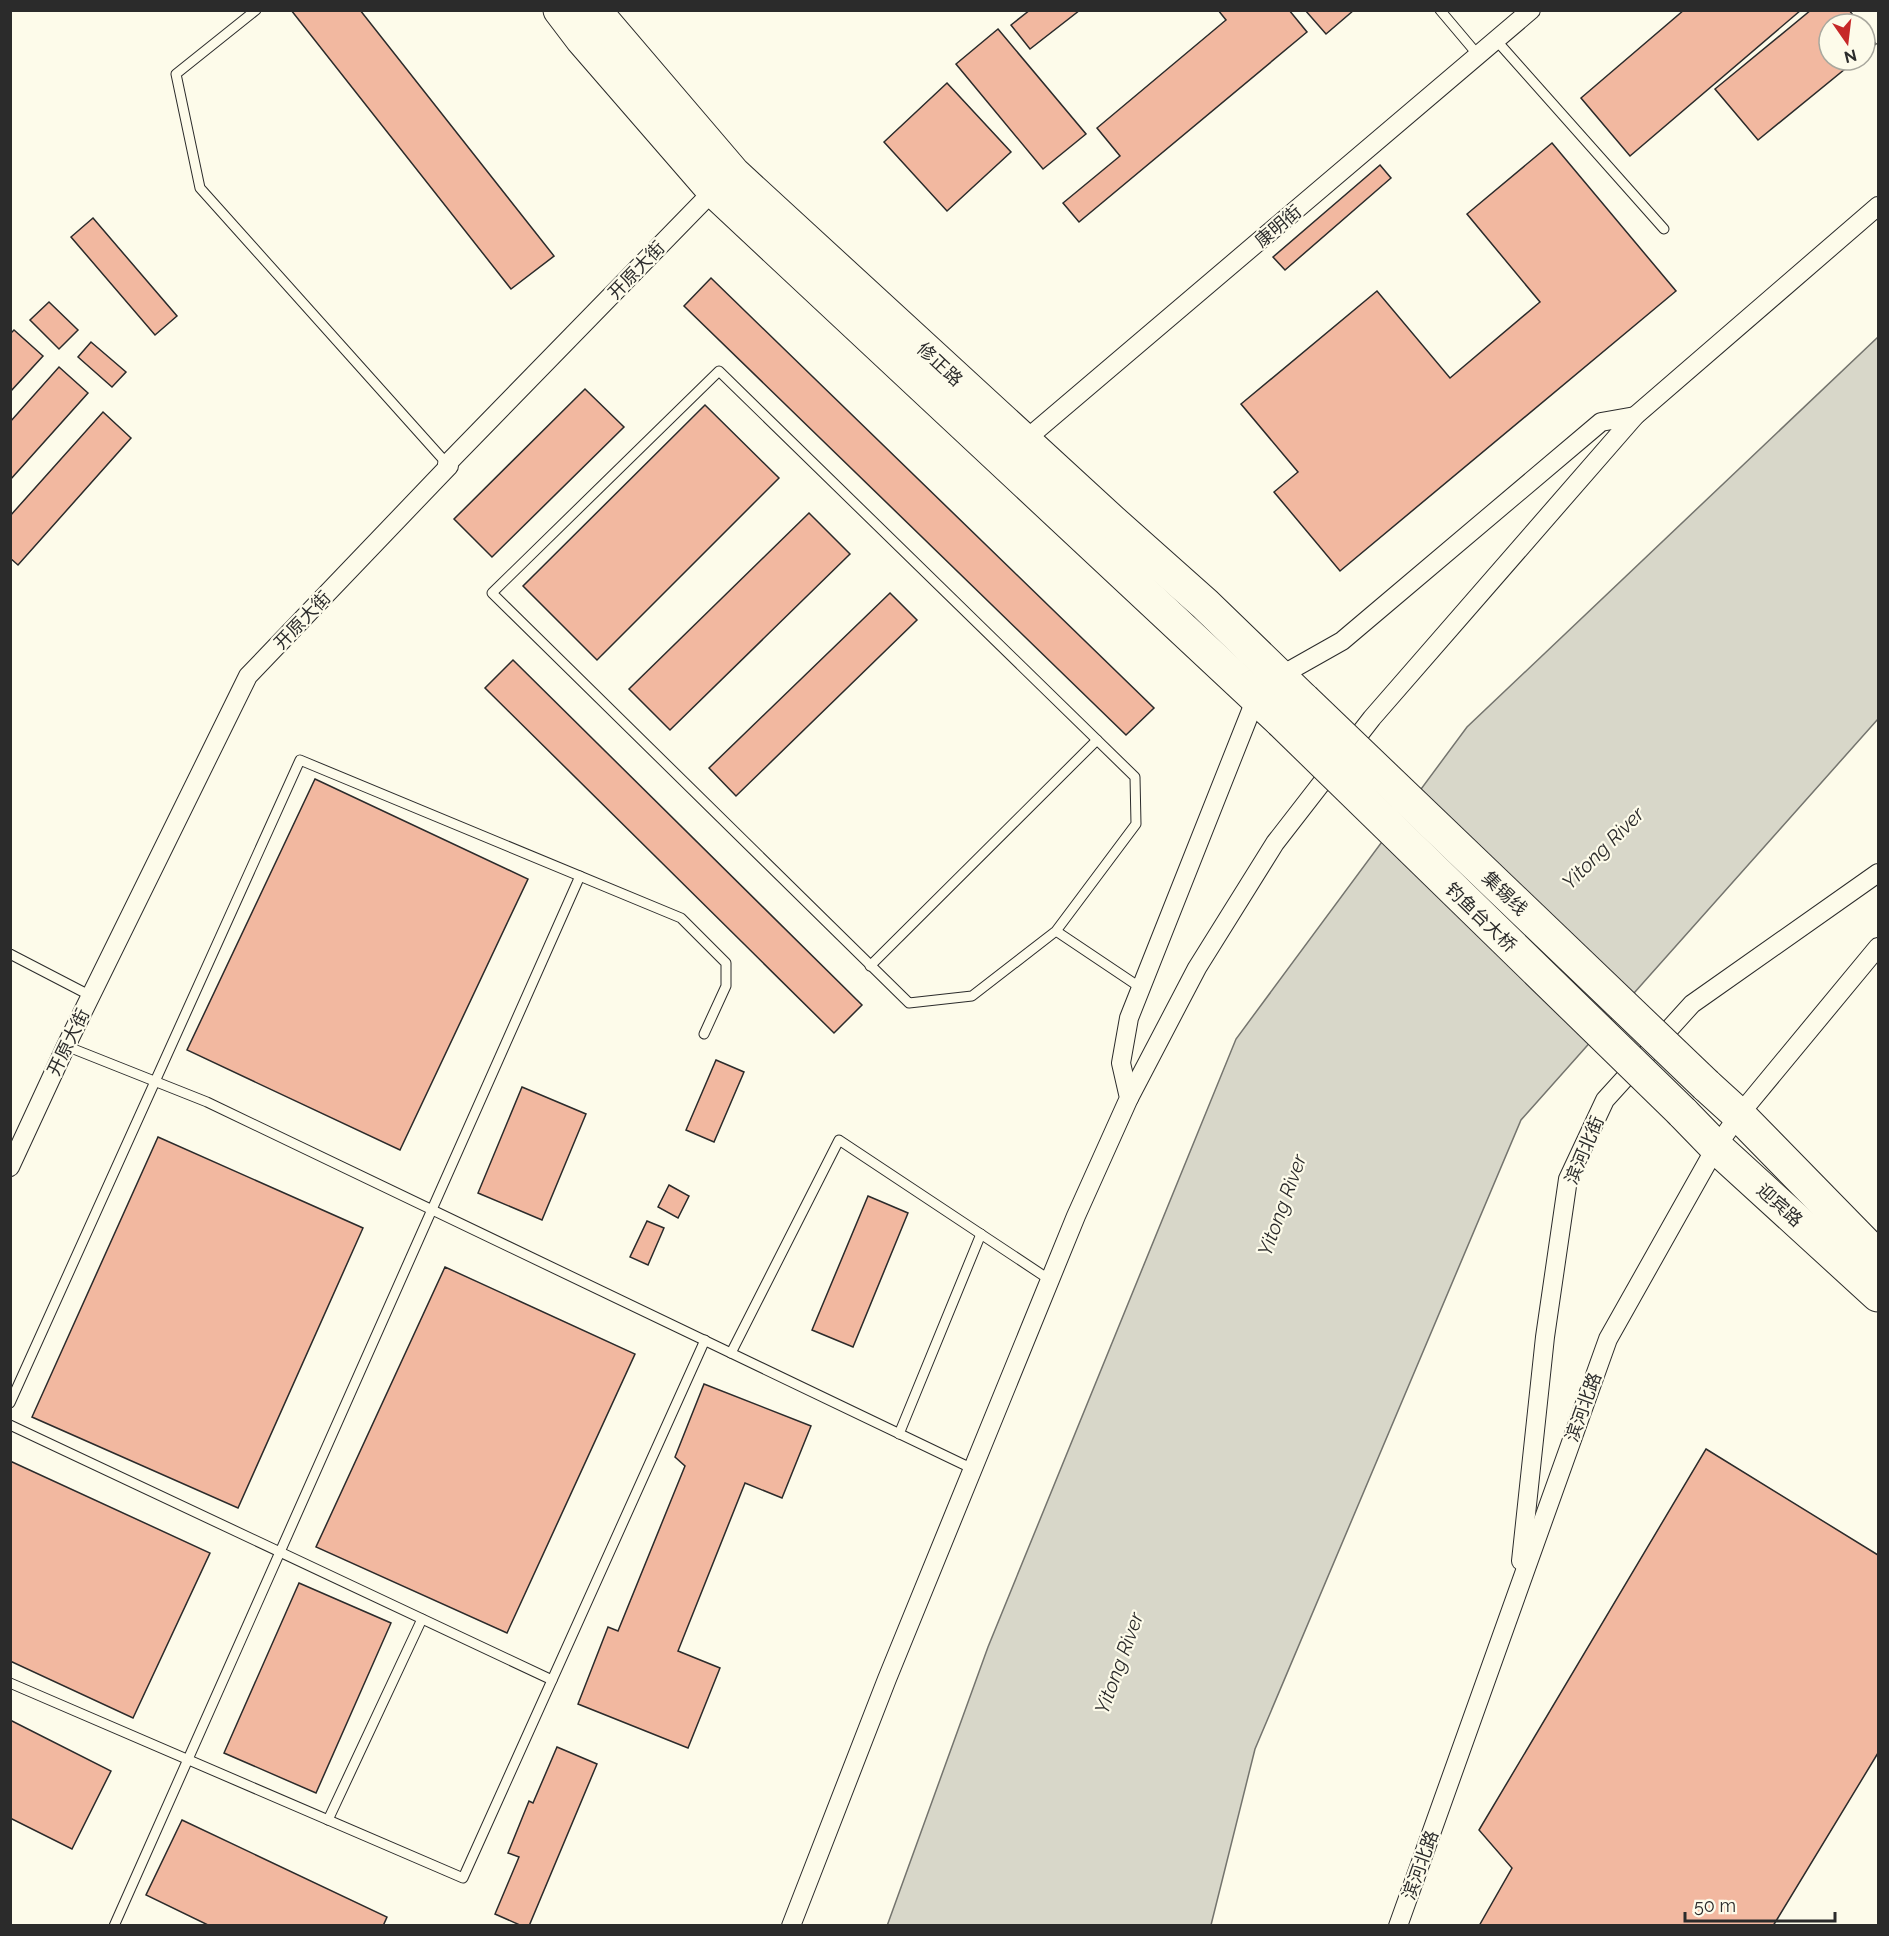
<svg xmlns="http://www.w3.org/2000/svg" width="1889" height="1936" viewBox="0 0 1889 1936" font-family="Raleway,'Noto Sans SC',sans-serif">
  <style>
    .water { fill: #d8d7c9; stroke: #74746e; stroke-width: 1.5 }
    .building { fill: #f2b8a0; stroke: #2b2b2b; stroke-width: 1.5 }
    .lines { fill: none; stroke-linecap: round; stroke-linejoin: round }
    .lane-casing { stroke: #2b2b2b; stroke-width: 11 }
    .street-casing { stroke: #2b2b2b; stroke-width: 20 }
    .highway-casing { stroke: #2b2b2b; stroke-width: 35 }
    .lane { stroke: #fdfbea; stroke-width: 9 }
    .street { stroke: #fdfbea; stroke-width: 18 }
    .highway { stroke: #fdfbea; stroke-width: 33 }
    .highway-bridge-casing { stroke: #2b2b2b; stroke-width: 35; stroke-linecap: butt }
    .highway-bridge { stroke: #fdfbea; stroke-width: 33 }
    .labels { text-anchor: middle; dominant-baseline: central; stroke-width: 4.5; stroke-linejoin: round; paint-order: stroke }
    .street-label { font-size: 18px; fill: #2b2b2b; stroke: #fdfbea }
    .water-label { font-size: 20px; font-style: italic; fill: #2b2b2b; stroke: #fdfbea }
  </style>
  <rect width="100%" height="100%" fill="#fdfbea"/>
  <polygon class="water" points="1878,337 1878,719 1521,1120 1255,1749 1211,1925 887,1926 988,1647 1236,1039 1467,727"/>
  <g class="building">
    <polygon points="291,10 360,10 554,256 511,289"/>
    <polygon points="1030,10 1080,10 1030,49 1011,25"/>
    <polygon points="1218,10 1289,10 1307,32 1079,222 1063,203 1120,156 1097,128 1226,20"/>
    <polygon points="1305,10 1354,10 1326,34"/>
    <polygon points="1684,10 1801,10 1630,156 1581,98"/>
    <polygon points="1811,10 1849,10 1860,24 1829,24 1829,60 1856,60 1758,140 1715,89"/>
    <polygon points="998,29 1086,134 1043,169 956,64"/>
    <polygon points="1865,30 1876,44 1865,53"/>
    <polygon points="947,83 1011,152 947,211 884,142"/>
    <polygon points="1552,143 1676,291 1340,571 1274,492 1298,472 1241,404 1377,291 1450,378 1540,302 1467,214"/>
    <polygon points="1380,165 1391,178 1285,270 1273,257"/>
    <polygon points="93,218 177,316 155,335 71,237"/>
    <polygon points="711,278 1154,708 1126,735 684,306"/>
    <polygon points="49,302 78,330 59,349 30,320"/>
    <polygon points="14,330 43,356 10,392 10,334"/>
    <polygon points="91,342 126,372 112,387 78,357"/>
    <polygon points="59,367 88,393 10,480 10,422"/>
    <polygon points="585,389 624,427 492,557 454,519"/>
    <polygon points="705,405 779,478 597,660 523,586"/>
    <polygon points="103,412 131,438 18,565 10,558 10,516"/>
    <polygon points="809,513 850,554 670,730 629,689"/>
    <polygon points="890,593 917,620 736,796 709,768"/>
    <polygon points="513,660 862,1005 834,1033 485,688"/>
    <polygon points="315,779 528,879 400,1150 187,1050"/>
    <polygon points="716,1060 744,1072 714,1142 686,1130"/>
    <polygon points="522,1087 586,1114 542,1220 478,1193"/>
    <polygon points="158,1137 363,1228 238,1508 32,1417"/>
    <polygon points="669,1185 689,1196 678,1218 658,1207"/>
    <polygon points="868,1196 908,1213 853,1347 812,1330"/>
    <polygon points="647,1221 664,1228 648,1265 630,1257"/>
    <polygon points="445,1267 635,1354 507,1633 316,1547"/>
    <polygon points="704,1384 811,1426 782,1498 745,1483 678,1651 720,1668 688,1748 578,1704 608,1627 618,1631 685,1466 675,1457"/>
    <polygon points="1706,1449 1878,1555 1878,1753 1773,1926 1479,1926 1512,1868 1479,1830"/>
    <polygon points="10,1461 210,1553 133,1718 10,1661"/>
    <polygon points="299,1583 391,1623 316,1793 224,1753"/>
    <polygon points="10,1720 111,1771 72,1849 10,1818"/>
    <polygon points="557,1747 597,1764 529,1926 522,1926 495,1914 519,1857 508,1853 529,1801 533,1803"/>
    <polygon points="182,1820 387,1917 383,1926 210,1926 146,1895"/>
  </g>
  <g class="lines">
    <g class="lane-casing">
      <g id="lane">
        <polyline points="256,10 176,74 200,188 449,466"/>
        <polyline points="1440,10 1478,55"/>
        <polyline points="1496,40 1664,229"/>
        <polyline points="1056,931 972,996 909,1003 492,593 719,371 1135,777 1136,824 1056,931 1141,988"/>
        <polyline points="10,954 91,996"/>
        <polyline points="870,966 1097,740"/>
        <polyline points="66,1046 207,1102 973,1469"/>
        <polyline points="731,1353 839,1140 1050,1280"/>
        <polyline points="10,1403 300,760 681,918 726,963 726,986 704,1034"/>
        <polyline points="10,1425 552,1680"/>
        <polyline points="899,1434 981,1234"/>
        <polyline points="10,1683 463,1878 705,1340"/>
        <polyline points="328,1820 422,1619"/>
        <polyline points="114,1926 580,876"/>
      </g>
    </g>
    <g class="street-casing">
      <g id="street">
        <polyline points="1024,441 1531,10"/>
        <polyline points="1129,1098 1197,968 1275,843 1372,718 1635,416 1878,206"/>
        <polyline points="10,1167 66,1046 248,676 449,466 447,464 718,186"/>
        <polyline points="1521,1561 1545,1337 1568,1179 1605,1100 1692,1004 1878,873"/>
        <polyline points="791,1926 887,1679 1076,1216 1129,1098 1121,1063 1129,1018 1256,698 1280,676 1342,641 1601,422 1635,416"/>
        <polyline points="1398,1926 1608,1339 1716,1147 1739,1115 1878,947"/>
      </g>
    </g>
    <g class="highway-casing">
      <g id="highway">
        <polyline points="560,10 582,39 713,190 1281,721"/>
        <polyline points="594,10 734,174 1116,525 1205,604 1304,700"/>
        <polyline points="1706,1085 1739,1115 1878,1257"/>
        <polyline points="1682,1112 1716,1147 1878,1295"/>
      </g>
    </g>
    <use href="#lane" class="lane"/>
    <use href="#street" class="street"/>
    <use href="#highway" class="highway"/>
    <g class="highway-bridge-casing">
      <g id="highway-bridge">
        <polyline points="1304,700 1706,1085"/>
        <polyline points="1281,721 1682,1112"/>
      </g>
    </g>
    <use href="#highway-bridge" class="highway-bridge"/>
  </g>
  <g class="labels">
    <g class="street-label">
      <text transform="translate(1278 226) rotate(-40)">康明街</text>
      <text transform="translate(636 270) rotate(-46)">开原大街</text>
      <text transform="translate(940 364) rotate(43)">修正路</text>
      <text transform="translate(302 620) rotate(-46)">开原大街</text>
      <text transform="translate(1505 893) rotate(44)">集锡线</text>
      <text transform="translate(1481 917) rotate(44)">钓鱼台大桥</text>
      <text transform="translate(68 1042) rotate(-64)">开原大街</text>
      <text transform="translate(1584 1150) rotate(-67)">滨河北街</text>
      <text transform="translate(1780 1205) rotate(42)">迎宾路</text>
      <text transform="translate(1583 1407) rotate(-70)">滨河北路</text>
      <text transform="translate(1420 1865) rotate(-70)">滨河北路</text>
    </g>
    <g class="water-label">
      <text transform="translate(1603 848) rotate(-45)">Yitong River</text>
      <text transform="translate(1282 1205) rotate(-70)">Yitong River</text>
      <text transform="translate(1119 1663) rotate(-70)">Yitong River</text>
    </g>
  </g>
  <rect width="1889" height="1936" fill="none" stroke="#2b2b2b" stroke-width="24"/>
  <g transform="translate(1847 42) rotate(166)"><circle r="28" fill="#fdfbea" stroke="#a9a89e" stroke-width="1.5"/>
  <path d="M0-4.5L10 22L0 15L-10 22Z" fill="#c62828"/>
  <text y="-9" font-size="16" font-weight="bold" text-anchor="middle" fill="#2b2b2b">N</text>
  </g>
  <path d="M1685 1912v9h150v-9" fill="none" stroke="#2b2b2b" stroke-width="3"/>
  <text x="1694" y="1912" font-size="18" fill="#2b2b2b" stroke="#fdfbea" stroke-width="4.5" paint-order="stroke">50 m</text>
</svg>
